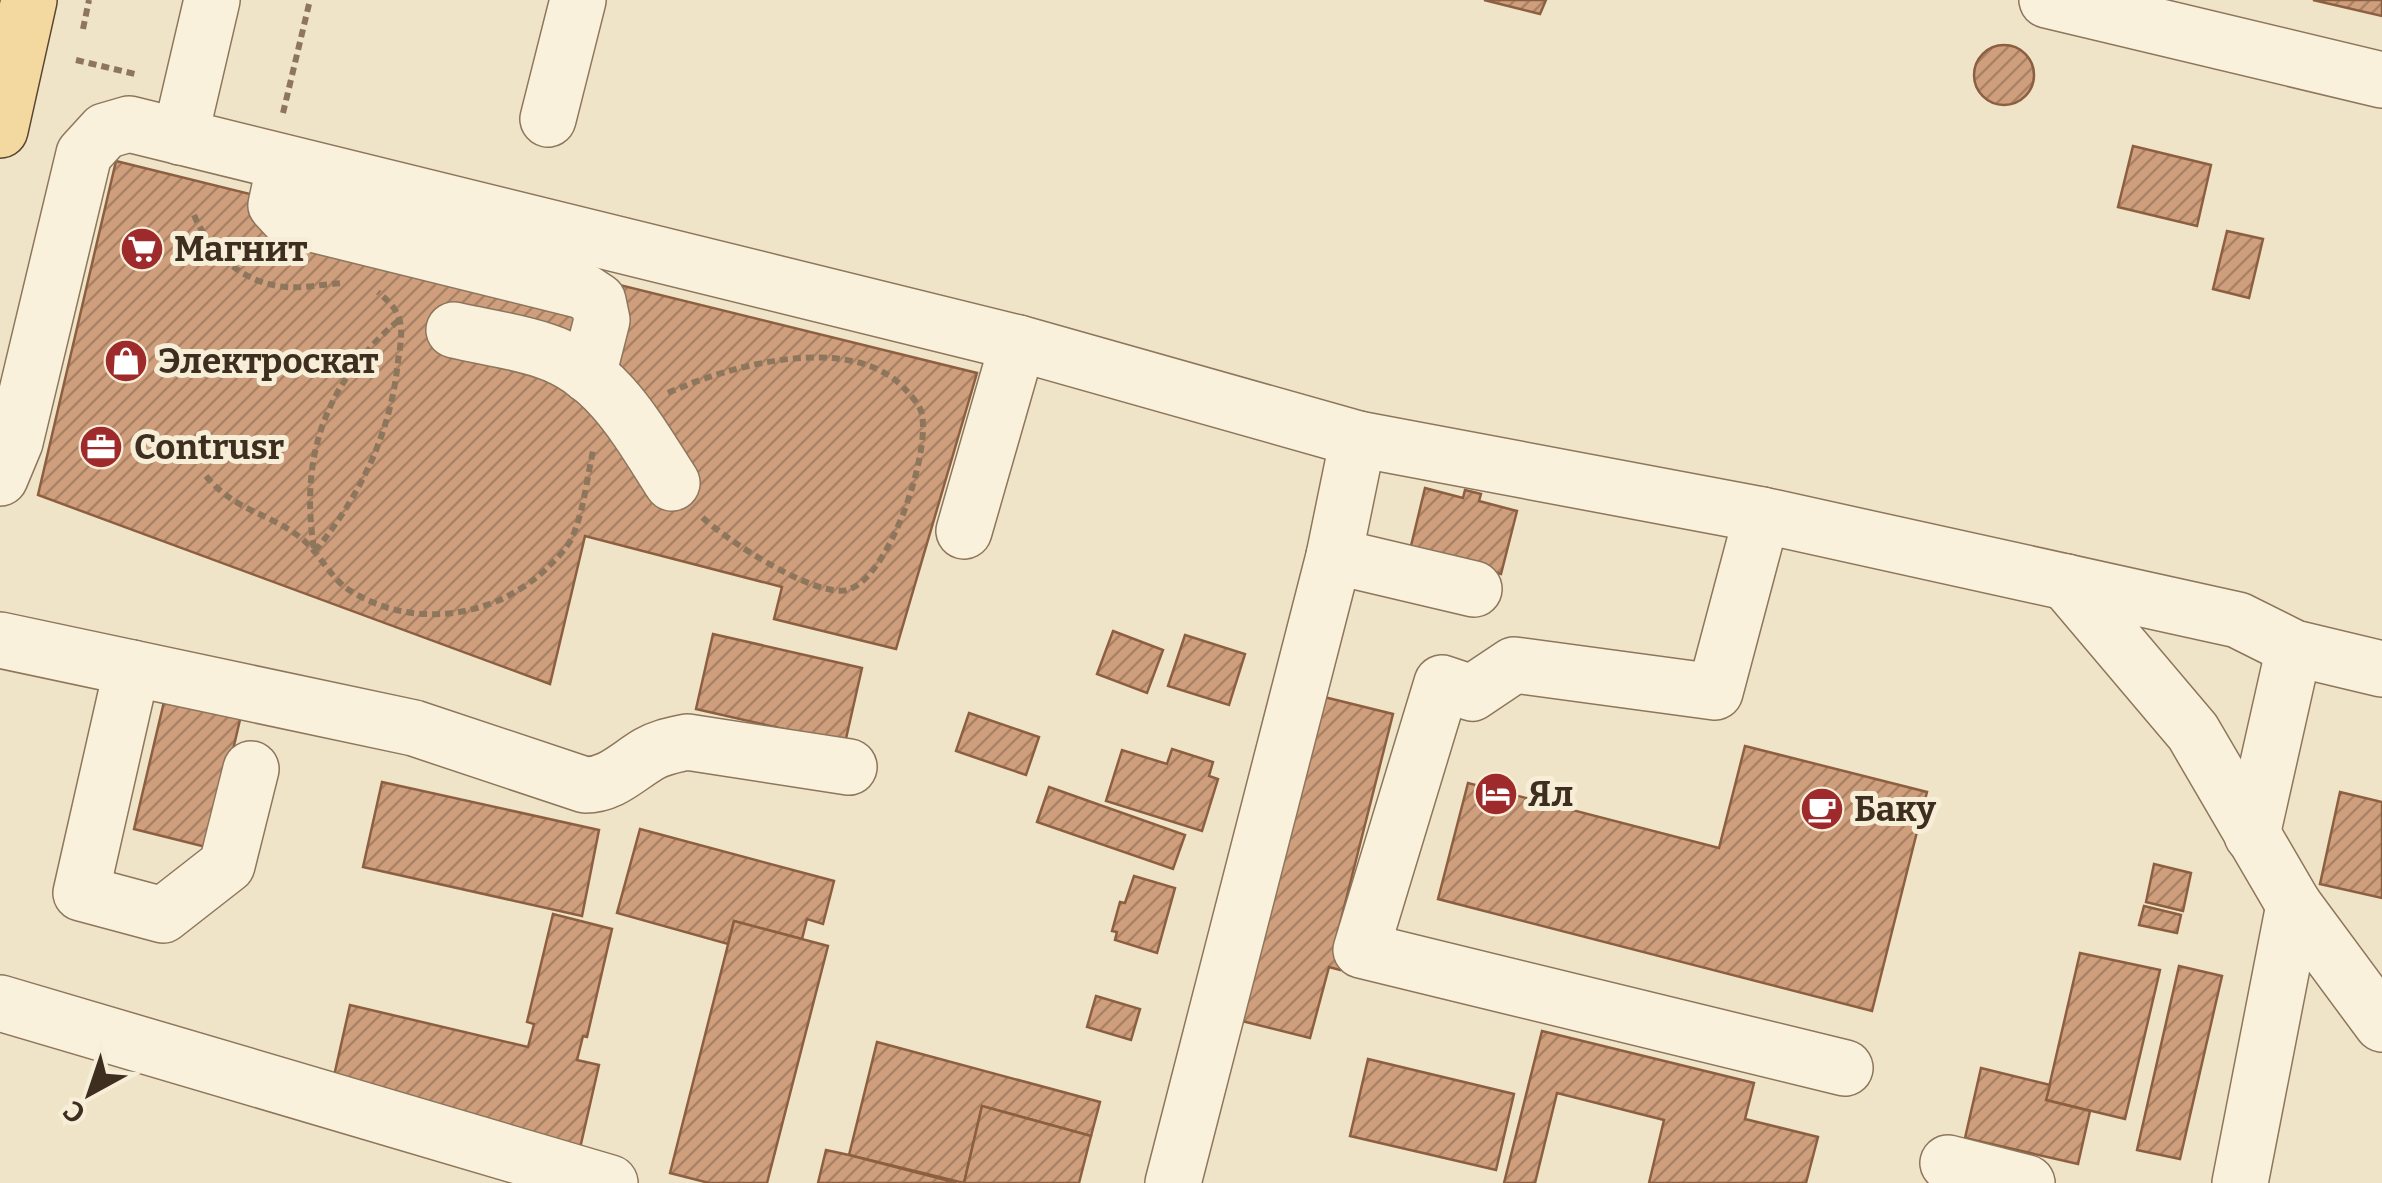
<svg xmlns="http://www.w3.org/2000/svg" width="2382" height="1183" viewBox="0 0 2382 1183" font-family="Bitter,serif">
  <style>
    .building { fill: url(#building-hatch); stroke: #8d5f41; stroke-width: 2.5 }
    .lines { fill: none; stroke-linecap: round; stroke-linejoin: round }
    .minor-casing { stroke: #8d765c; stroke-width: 58 }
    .major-casing { stroke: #5b4430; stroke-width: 58 }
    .path { stroke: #8d765c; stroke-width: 6; stroke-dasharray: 8 5; stroke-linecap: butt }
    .minor { stroke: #faf1dc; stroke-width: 55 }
    .major { stroke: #f3d9a0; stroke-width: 55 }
    .labels { text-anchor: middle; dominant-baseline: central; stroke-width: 10; stroke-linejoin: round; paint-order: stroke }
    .poi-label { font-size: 35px; font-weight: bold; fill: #3d2e20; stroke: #f7eed8; text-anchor: start }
  </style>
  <defs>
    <pattern id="building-hatch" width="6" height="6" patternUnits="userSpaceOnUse" patternTransform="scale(2.5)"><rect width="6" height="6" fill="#cf9f7d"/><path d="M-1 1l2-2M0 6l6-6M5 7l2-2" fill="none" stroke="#a98266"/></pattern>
  </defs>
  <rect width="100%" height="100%" fill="#f0e4c8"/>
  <g class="building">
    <polygon points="1484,0 1546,0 1540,14"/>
    <polygon points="2313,0 2382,0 2382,16"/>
    <circle cx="2004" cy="75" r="30"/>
    <polygon points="2133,146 2211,165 2197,226 2118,207"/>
    <polygon points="116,161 977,373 896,649 774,619 782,587 585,536 550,684 38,495"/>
    <polygon points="2227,231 2263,239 2249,298 2213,289"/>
    <polygon points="1425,488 1463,498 1465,490 1481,494 1479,501 1517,511 1501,574 1410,550"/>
    <polygon points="1113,631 1163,650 1147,693 1097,674"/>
    <polygon points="713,634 862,668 845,743 696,709"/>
    <polygon points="1185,635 1245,654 1229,705 1168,686"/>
    <polygon points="167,689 243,707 210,848 134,829"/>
    <polygon points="1316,695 1393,714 1334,947 1345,950 1340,970 1329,967 1310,1038 1234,1019"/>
    <polygon points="969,713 1039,737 1026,775 956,751"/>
    <polygon points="1745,746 1927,792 1872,1011 1438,899 1468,783 1719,848"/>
    <polygon points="1172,749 1213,762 1209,776 1218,779 1202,831 1106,801 1122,750 1167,764"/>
    <polygon points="382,782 599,830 582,916 363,867"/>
    <polygon points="1049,787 1185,835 1173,869 1037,822"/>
    <polygon points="2340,792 2382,802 2382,898 2320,884"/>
    <polygon points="640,829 834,881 823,924 807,919 802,939 734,921 728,944 617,913"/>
    <polygon points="2154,864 2191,873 2183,911 2146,902"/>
    <polygon points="1134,876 1175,888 1157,953 1115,940 1117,932 1112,931 1120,902 1125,903"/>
    <polygon points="2144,906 2181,915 2177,933 2139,925"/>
    <polygon points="553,914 612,929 587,1037 583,1036 577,1060 599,1065 578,1157 332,1085 350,1005 528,1047 534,1024 527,1022"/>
    <polygon points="734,921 828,946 767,1183 709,1183 670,1173"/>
    <polygon points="2080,953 2160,970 2125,1119 2046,1100"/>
    <polygon points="2179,966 2222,976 2180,1159 2137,1150"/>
    <polygon points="1096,996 1140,1009 1131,1040 1087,1027"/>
    <polygon points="1542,1031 1754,1083 1745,1119 1818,1137 1806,1183 1649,1183 1664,1120 1557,1093 1535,1183 1504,1183"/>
    <polygon points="877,1042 1100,1102 1091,1136 982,1106 964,1183 849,1155"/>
    <polygon points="1368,1059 1514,1094 1496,1170 1350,1136"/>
    <polygon points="1981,1068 2050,1085 2046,1100 2090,1111 2078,1164 1965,1138"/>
    <polygon points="982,1106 1091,1136 1079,1183 964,1183"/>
    <polygon points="826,1150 849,1155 957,1183 818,1183"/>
  </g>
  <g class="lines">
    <g class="minor-casing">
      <g id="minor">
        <polyline points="2047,0 2382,80"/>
        <polyline points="548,119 578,0"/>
        <polyline points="180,137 212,0"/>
        <polyline points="285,163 276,205 288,218 583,291 598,301 602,320 588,375"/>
        <path d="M454 330C484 337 516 341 545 351 607 371 639 432 672 483"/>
        <polyline points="1358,439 1762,515 2238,620 2294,648 2382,669"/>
        <polyline points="0,478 15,442 84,154 105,131 129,124 1018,343 1358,439 1334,556 1173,1183"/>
        <polyline points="1762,515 1715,692 1514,665 1472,693 1442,683 1361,950 1845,1068"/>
        <polyline points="964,531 1018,343"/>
        <polyline points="1334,556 1474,589"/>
        <polyline points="2066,582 2193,732 2294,905 2382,1024"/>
        <path d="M0 640 414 728 585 785C611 785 627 767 649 754 661 747 674 745 687 742L849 767"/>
        <polyline points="132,668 81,893 163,915 227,865 251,769"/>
        <polyline points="2252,835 2294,648"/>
        <polyline points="0,1003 610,1183"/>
        <polyline points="1948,1163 2027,1183"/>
        <polyline points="2240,1183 2294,905"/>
      </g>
    </g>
    <g class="major-casing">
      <polyline id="major" points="0,130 29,0"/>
    </g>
    <g class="path">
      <polyline points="83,29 89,0"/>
      <polyline points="76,60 135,74"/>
      <polyline points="283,113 310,0"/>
      <path d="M194 215C213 259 252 291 303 287 316 286 329 284 342 283"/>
      <path d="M668 393C730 365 853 331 906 390 912 397 921 406 922 415 930 455 889 579 847 590 815 598 724 539 701 516"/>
      <path d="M206 476C236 512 268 512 301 538 322 555 330 580 354 593 415 629 494 618 546 569 556 559 569 547 574 533 584 508 587 478 593 451"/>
      <path d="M314 548C299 454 327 381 399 320"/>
      <path d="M315 551C360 496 391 433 398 361 400 347 404 329 398 315 393 305 386 299 378 292"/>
    </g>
    <use href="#minor" class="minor"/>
    <use href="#major" class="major"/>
  </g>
  <defs>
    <g id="supermarket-disc" transform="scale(2.25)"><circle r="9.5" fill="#9e2a2b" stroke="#f7eed8"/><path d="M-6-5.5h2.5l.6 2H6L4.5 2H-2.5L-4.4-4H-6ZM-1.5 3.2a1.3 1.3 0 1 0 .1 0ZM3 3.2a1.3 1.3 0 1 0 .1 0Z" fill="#fff"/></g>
    <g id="shop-disc" transform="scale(2.25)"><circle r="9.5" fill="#9e2a2b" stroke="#f7eed8"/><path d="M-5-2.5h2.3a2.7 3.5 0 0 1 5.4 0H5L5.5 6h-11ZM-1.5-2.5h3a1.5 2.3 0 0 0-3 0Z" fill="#fff"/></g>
    <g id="office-disc" transform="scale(2.25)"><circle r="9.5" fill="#9e2a2b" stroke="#f7eed8"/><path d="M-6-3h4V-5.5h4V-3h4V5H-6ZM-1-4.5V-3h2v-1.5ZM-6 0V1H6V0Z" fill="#fff"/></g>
    <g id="hotel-disc" transform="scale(2.25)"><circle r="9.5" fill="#9e2a2b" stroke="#f7eed8"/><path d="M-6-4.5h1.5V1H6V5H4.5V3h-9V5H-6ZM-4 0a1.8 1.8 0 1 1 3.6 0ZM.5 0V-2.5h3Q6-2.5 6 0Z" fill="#fff"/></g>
    <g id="cafe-disc" transform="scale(2.25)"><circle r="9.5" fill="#9e2a2b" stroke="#f7eed8"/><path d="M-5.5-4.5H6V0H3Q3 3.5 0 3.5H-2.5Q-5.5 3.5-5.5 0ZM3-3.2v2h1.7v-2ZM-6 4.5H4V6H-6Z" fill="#fff"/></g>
  </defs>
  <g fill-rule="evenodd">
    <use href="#supermarket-disc" x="142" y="249"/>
    <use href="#shop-disc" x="126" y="361"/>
    <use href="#office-disc" x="101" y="447"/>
    <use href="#hotel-disc" x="1496" y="794"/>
    <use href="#cafe-disc" x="1822" y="809"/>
  </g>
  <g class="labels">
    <g class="poi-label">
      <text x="174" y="249">Магнит</text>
      <text x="158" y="361">Электроскат</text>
      <text x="134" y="447">Contrusr</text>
      <text x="1528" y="794">Ял</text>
      <text x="1854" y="809">Баку</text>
    </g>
  </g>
  <g transform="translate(90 1093) rotate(220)" stroke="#f7eed8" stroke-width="8" paint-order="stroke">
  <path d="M0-8L18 38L0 25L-18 38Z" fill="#3d2e20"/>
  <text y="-15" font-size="28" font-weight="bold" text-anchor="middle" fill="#3d2e20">С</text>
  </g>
</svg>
